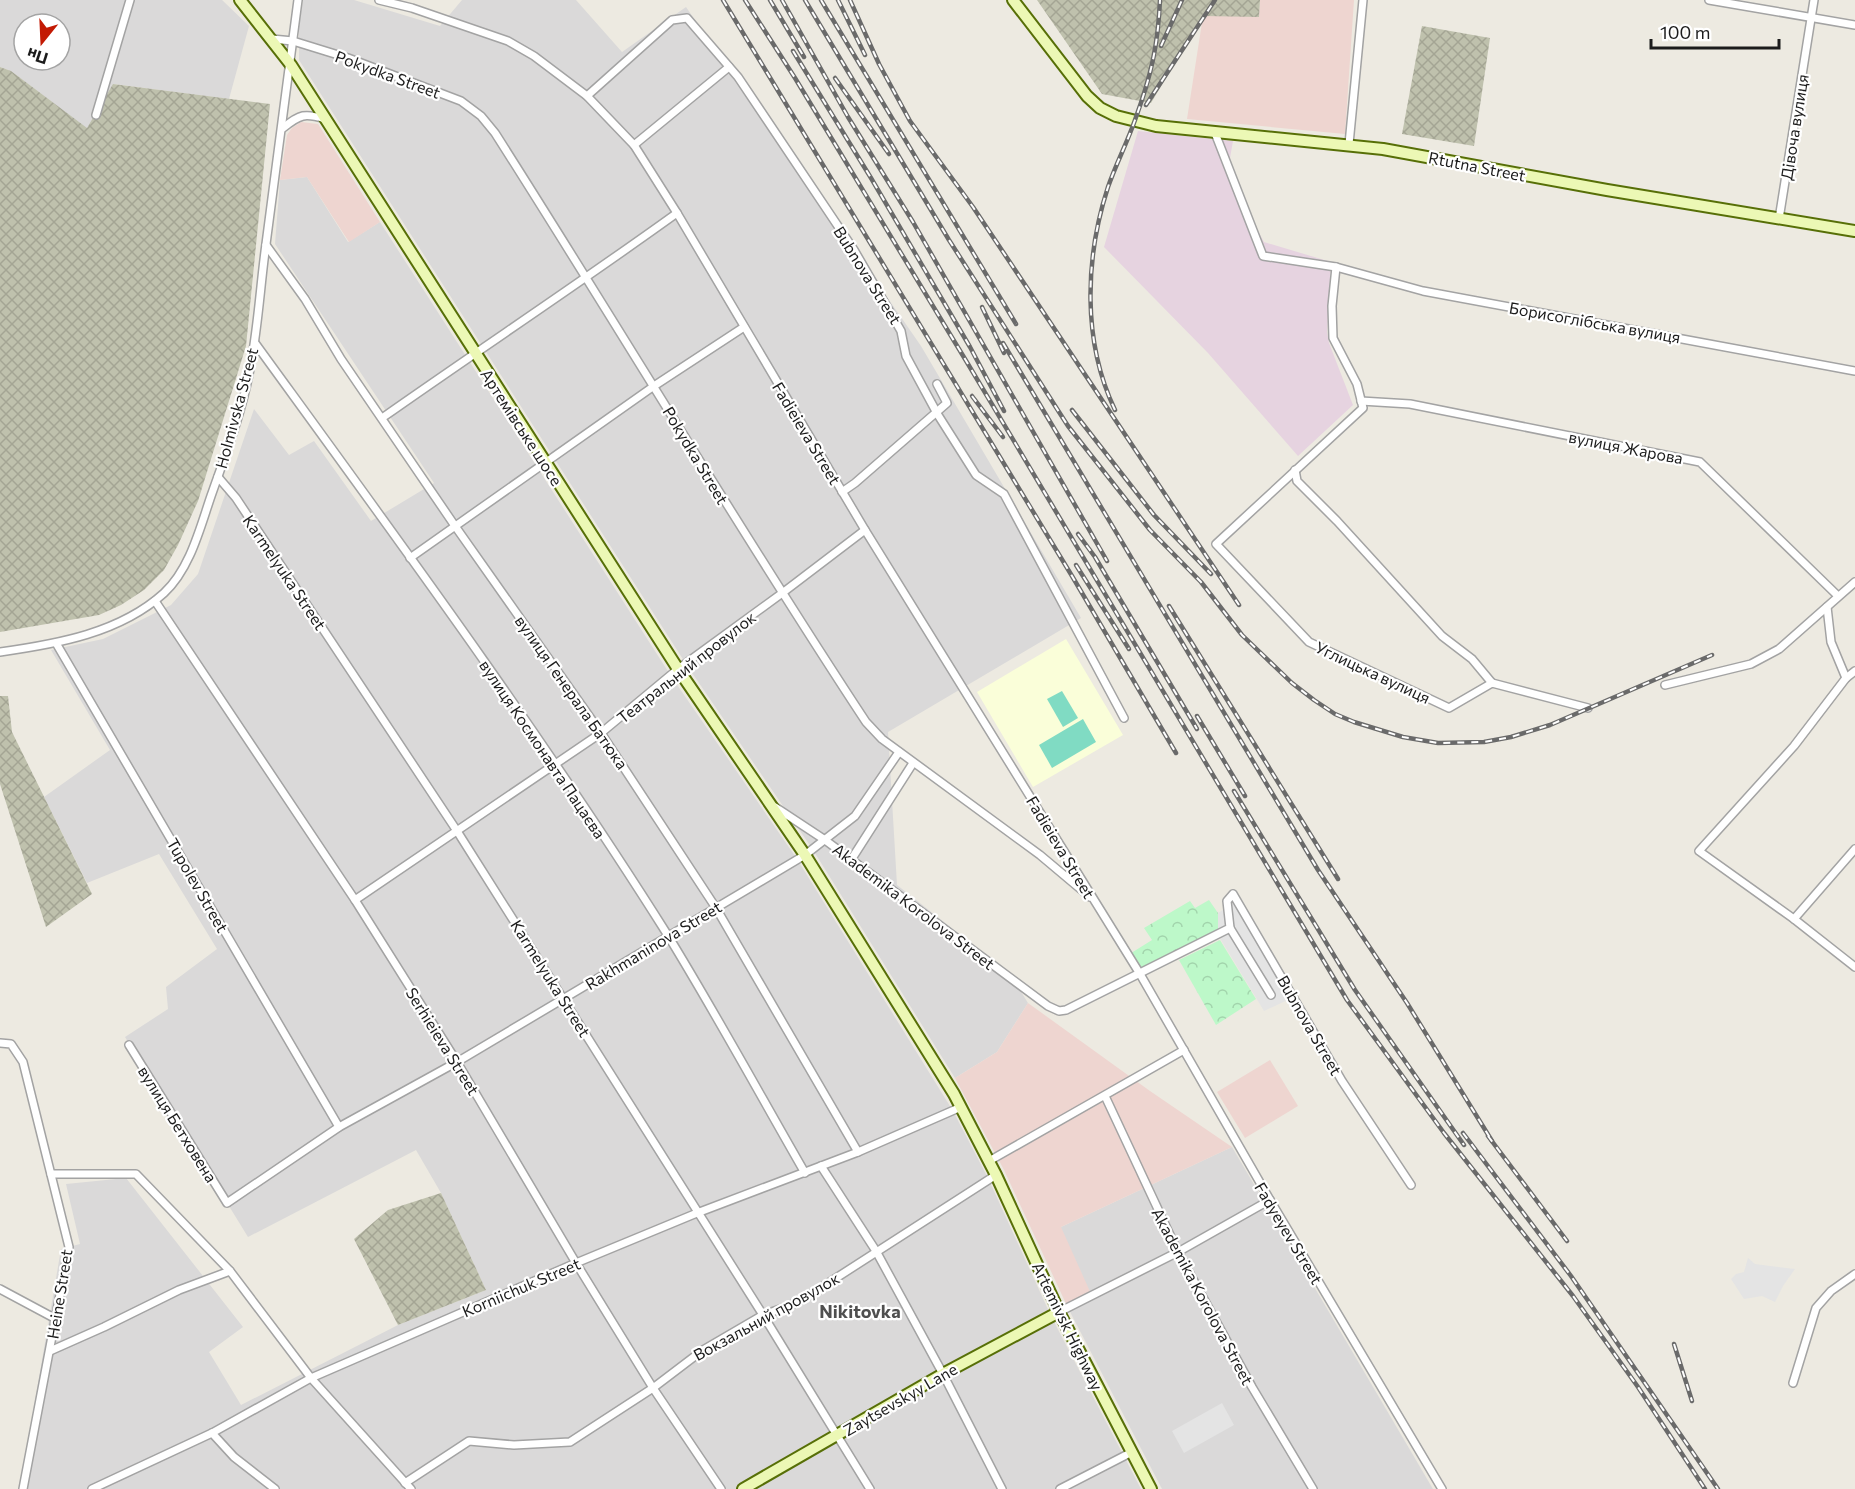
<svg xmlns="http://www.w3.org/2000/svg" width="1855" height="1489" viewBox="0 0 1855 1489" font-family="Commissioner,sans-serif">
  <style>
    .residential { fill: #dad9d9; fill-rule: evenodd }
    .commercial { fill: #eed5d0 }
    .industrial { fill: #e6d3e0 }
    .education { fill: #fafed9 }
    .construction { fill: url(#construction-cross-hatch) }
    .park { fill: url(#park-crowns) }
    .pitch { fill: #80dbc3 }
    .parking { fill: #e4e4e4 }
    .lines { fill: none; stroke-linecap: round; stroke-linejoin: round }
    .street-casing { stroke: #a3a3a3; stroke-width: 10 }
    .secondary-casing { stroke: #576f07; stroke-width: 14 }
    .street { stroke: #fff; stroke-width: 7 }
    .secondary { stroke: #ecf8b5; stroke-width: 10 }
    .rail-casing { stroke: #6a6a6a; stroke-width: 4.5 }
    .rail { stroke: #fff; stroke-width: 2; stroke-dasharray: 7; stroke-linecap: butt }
    .labels { text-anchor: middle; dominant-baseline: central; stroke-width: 4.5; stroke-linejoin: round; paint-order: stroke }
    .street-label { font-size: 16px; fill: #1c1c1c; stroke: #fff }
    .neighbourhood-label { font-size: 18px; font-weight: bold; fill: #4f4f4f; stroke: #fff }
  </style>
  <defs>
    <pattern id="construction-cross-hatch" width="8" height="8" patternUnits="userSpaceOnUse" patternTransform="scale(1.5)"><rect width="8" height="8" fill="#bfc1ad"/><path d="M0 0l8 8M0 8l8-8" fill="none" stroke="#a4a594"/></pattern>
    <pattern id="park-crowns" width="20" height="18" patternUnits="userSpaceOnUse" patternTransform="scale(1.5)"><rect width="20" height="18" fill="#bdf8c9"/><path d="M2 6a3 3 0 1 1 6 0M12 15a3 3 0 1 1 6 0" fill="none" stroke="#a2d4ac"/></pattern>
  </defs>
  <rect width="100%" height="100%" fill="#edeae1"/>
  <g class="residential">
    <path d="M0 0H222L249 26 229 99 114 84 87 129 11 71 0 67ZM24 24H60V60H24Z"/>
    <polygon points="303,0 354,0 440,26 462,0 576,0 622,52 686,7 921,346 1081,618 888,732 897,885 1010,974 1028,1003 997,1052 955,1078 813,850 686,664 299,60 299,25"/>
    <polygon points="307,177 348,242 380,222 671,676 797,859 953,1111 988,1178 1051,1316 1141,1489 20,1489 61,1249 80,1244 66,1184 126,1178 243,1327 209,1352 241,1405 398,1325 486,1290 441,1193 416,1150 248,1237 125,1037 168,1009 166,987 217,949 159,854 87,883 44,797 110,750 51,650 103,639 171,605 198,574 254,409 289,455 314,441 371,521 434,483 275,244 280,180"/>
    <polygon points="1232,1147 1433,1489 1162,1489 1068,1308 1061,1227"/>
  </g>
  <g class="commercial">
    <polygon points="1260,0 1354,0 1345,134 1187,119 1203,16 1259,16"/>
    <polygon points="301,122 318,124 380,222 349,242 307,177 280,180 287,135 292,128"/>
    <polygon points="1028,1003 1150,1091 1232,1147 1061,1227 1092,1296 1068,1308 1004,1170 955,1078 997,1052"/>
    <polygon points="1270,1060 1298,1106 1245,1138 1217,1092"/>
  </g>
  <polygon class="industrial" points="1138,131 1233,141 1227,175 1264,242 1331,262 1327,332 1329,343 1353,405 1298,456 1208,353 1104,247"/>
  <polygon class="education" points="1066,639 1123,735 1033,787 977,692"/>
  <g class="construction">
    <polygon points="1037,0 1260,0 1259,17 1203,16 1151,103 1102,94"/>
    <polygon points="1422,26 1490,38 1474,146 1402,134"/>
    <polygon points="0,67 11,71 87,128 113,84 270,104 246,346 198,501 178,545 164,570 144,590 121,605 99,615 0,632"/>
    <polygon points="0,696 8,696 12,732 92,894 46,927 0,784"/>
    <polygon points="441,1193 486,1290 398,1325 354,1239 388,1210"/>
  </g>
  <g class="park">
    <polygon points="1209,900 1218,913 1218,935 1140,974 1128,955 1152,940 1144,928 1190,901 1195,908"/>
    <polygon points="1220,940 1256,999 1216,1025 1179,960"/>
  </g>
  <g class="pitch">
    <polygon points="1062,691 1078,718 1063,727 1047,699"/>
    <polygon points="1083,719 1096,742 1052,768 1039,745"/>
  </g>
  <g class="parking">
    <polygon points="1237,901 1294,997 1264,1011 1218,935 1218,913"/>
    <polygon points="1748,1258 1755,1264 1795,1269 1783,1286 1775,1302 1762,1296 1744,1299 1731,1279 1736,1274 1744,1272"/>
    <polygon points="1222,1403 1234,1425 1184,1453 1172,1431"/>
  </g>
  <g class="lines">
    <g class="street-casing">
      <g id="street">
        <polyline points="379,0 412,8 508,41 534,56 587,96 634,145 677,213 865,530 1140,974 1270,1200 1442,1489"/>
        <polyline points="1709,0 1855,25"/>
        <path d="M272 39 293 41 348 58 461 101 481 116 495 133C620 329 738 528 866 722L882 739 1040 855 1090 897"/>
        <polyline points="587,96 672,20 687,18 738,77 854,250 901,331 906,356 938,415 976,475 1004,494 1124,718"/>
        <polyline points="96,115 130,0"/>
        <path d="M283 128C300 114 305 113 325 119"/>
        <polyline points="1215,133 1263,256 1336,267 1423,291 1855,371"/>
        <polyline points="1349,144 1363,0"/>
        <polyline points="634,145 729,67"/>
        <polyline points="1779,219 1814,0"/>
        <polyline points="266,245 305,299 341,359 455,526 601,733 716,908 858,1152"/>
        <polyline points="1336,267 1332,306 1333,338 1357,384 1363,408 1216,544 1309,642 1449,708 1492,683 1588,708"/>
        <path d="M255 343C396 537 539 731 667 934 715 1012 759 1093 805 1173"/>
        <polyline points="1361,401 1410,404 1700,462 1838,596"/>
        <path d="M382 418C480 349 580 283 677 213"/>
        <polyline points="1295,470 1297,481 1337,521 1442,636 1472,659 1492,683"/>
        <polyline points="218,477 236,498 457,831 763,1315 870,1489"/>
        <polyline points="842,492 855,483 947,403 937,384"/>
        <polyline points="410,558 654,386 744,327"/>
        <polyline points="155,601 355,900 457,1062 576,1263 653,1388 721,1489"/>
        <polyline points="1827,607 1831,642 1846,678"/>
        <polyline points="56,643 339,1127"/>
        <path d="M0 652C57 644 120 633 164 593 190 569 200 528 211 496 225 456 241 415 249 374 258 331 260 287 266 244 277 162 288 81 298 0"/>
        <polyline points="1855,671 1846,678 1794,746 1699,851 1794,919 1855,967"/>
        <polyline points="1665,685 1751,664 1779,649 1855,582"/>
        <polyline points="775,807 825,840 1048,1006 1059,1011 1066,1010 1230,928 1227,901 1233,894 1342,1081 1411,1185"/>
        <polyline points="851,860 913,763"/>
        <polyline points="355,900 601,733 678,669 781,594 865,530"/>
        <polyline points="1794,919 1855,849"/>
        <polyline points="1230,928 1271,995"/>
        <polyline points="0,1043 11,1044 23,1062 69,1247 23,1489"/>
        <polyline points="129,1045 227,1203 339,1127 457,1062 805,855 855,816 899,752"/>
        <polyline points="1105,1096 1178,1252 1252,1387 1313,1489"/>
        <polyline points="989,1161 1184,1050"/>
        <polyline points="821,1166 876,1251 943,1374 1002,1489"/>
        <polyline points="51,1174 136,1174 230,1271 311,1378 411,1489"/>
        <polyline points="0,1289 56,1319"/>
        <polyline points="1059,1312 1178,1252 1270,1200"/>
        <polyline points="50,1351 104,1327 179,1290 230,1271"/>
        <polyline points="1793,1383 1816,1308 1831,1291 1855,1274"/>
        <polyline points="212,1433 234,1457 275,1489"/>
        <polyline points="405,1483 469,1441 514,1445 570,1442 653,1388 703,1350 763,1315 789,1306 805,1298 996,1175"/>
        <polyline points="92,1489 212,1433 311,1378 576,1263 697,1213 858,1152 961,1107"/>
        <polyline points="1060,1489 1132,1452"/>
      </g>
    </g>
    <g class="secondary-casing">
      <g id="secondary">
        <polyline points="240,0 291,65 678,669 805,855 954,1094 996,1175 1059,1312 1151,1489"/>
        <polyline points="1013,0 1087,96 1100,108 1116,116 1156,126 1383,149 1607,190 1855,231"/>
        <polyline points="743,1489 943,1374 1059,1312"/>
      </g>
    </g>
    <use href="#street" class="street"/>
    <use href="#secondary" class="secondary"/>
    <g class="rail-casing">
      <g id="rail">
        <polyline points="723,0 1072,576 1176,753"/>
        <polyline points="745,0 795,78 965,359 1347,1000 1444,1133 1573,1296 1638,1387 1705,1489"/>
        <polyline points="770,0 804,57"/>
        <polyline points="782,0 848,117 913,222 1107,561"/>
        <polyline points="805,0 949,240 1068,426 1150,530 1201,582 1242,635 1292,683 1314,700 1335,714 1354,722 1403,737 1438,743 1484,742 1511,737 1550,725 1712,655"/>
        <polyline points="821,0 1016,324"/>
        <polyline points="838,0 865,55"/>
        <polyline points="850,0 879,64 910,121 973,207 1239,605"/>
        <polyline points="1161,46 1182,0"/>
        <polyline points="793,51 871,178 970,347 1004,411"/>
        <polyline points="835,78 889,154"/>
        <polyline points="1146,105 1215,0"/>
        <polyline points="982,307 1004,353"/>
        <polyline points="1003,343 1318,870 1407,1003 1492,1141"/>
        <polyline points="972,396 1003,437"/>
        <polyline points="1072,410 1154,515 1211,574"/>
        <path d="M1115 410C1082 341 1085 258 1108 187 1116 164 1127 143 1135 120 1151 76 1158 46 1160 0"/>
        <polyline points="1078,534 1095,557 1197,729"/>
        <polyline points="1076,565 1129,649"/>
        <polyline points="1169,606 1338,879"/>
        <polyline points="1197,716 1245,796"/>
        <polyline points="1234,791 1355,990 1464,1145"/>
        <polyline points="1463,1133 1571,1276 1718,1489"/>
        <polyline points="1488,1136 1567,1241"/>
        <polyline points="1674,1344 1692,1401"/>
      </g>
    </g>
    <use href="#rail" class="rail"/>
  </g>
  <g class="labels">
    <g class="street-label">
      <text transform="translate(388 74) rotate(20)">Pokydka Street</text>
      <text transform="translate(1794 127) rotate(-81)">Дівоча вулиця</text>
      <text transform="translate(1477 166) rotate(11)">Rtutna Street</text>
      <text transform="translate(868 275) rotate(58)">Bubnova Street</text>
      <text transform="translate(1595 322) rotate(10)">Борисоглібська вулиця</text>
      <text transform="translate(236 408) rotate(-75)">Holmivska Street</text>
      <text transform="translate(522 427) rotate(57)">Артемівське шосе</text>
      <text transform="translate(807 433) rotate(59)">Fadieieva Street</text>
      <text transform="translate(1626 447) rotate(11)">вулиця Жарова</text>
      <text transform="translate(696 455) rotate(59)">Pokydka Street</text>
      <text transform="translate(285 572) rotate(56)">Karmelyuka Street</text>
      <text transform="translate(686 667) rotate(-38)">Театральний провулок</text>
      <text transform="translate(1373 672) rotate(25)">Углицька вулиця</text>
      <text transform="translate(572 692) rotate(55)">вулиця Генерала Батюка</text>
      <text transform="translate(543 749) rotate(56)">вулиця Космонавта Пацаєва</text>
      <text transform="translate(1061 847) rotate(59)">Fadieieva Street</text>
      <text transform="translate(198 885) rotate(60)">Tupolev Street</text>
      <text transform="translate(914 906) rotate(37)">Akademika Korolova Street</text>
      <text transform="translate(653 945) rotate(-31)">Rakhmaninova Street</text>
      <text transform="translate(551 978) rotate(58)">Karmelyuka Street</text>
      <text transform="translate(1310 1025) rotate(60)">Bubnova Street</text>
      <text transform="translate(443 1041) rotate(58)">Serhieieva Street</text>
      <text transform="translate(178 1124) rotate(58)">вулиця Бетховена</text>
      <text transform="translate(1289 1233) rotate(59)">Fadyeyev Street</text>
      <text transform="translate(521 1287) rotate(-23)">Korniichuk Street</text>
      <text transform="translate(59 1294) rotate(-81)">Heine Street</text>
      <text transform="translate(1203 1296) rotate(62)">Akademika Korolova Street</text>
      <text transform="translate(766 1316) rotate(-29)">Вокзальний провулок</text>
      <text transform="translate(1068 1326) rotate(64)">Artemivsk Highway</text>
      <text transform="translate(900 1399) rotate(-30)">Zaytsevskyy Lane</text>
    </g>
    <g class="neighbourhood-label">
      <text x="860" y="1311">Nikitovka</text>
    </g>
  </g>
  <g transform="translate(42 42) rotate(198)"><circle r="28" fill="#ffffff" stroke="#a4a4a4" stroke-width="1.5"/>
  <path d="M0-4.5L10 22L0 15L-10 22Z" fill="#c31a04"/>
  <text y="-9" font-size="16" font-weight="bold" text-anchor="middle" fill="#1c1c1c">Пн</text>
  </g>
  <path d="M1651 39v9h128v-9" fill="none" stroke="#1c1c1c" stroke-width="3"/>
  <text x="1660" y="39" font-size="18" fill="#1c1c1c" stroke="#ffffff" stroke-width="4.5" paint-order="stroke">100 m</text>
</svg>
